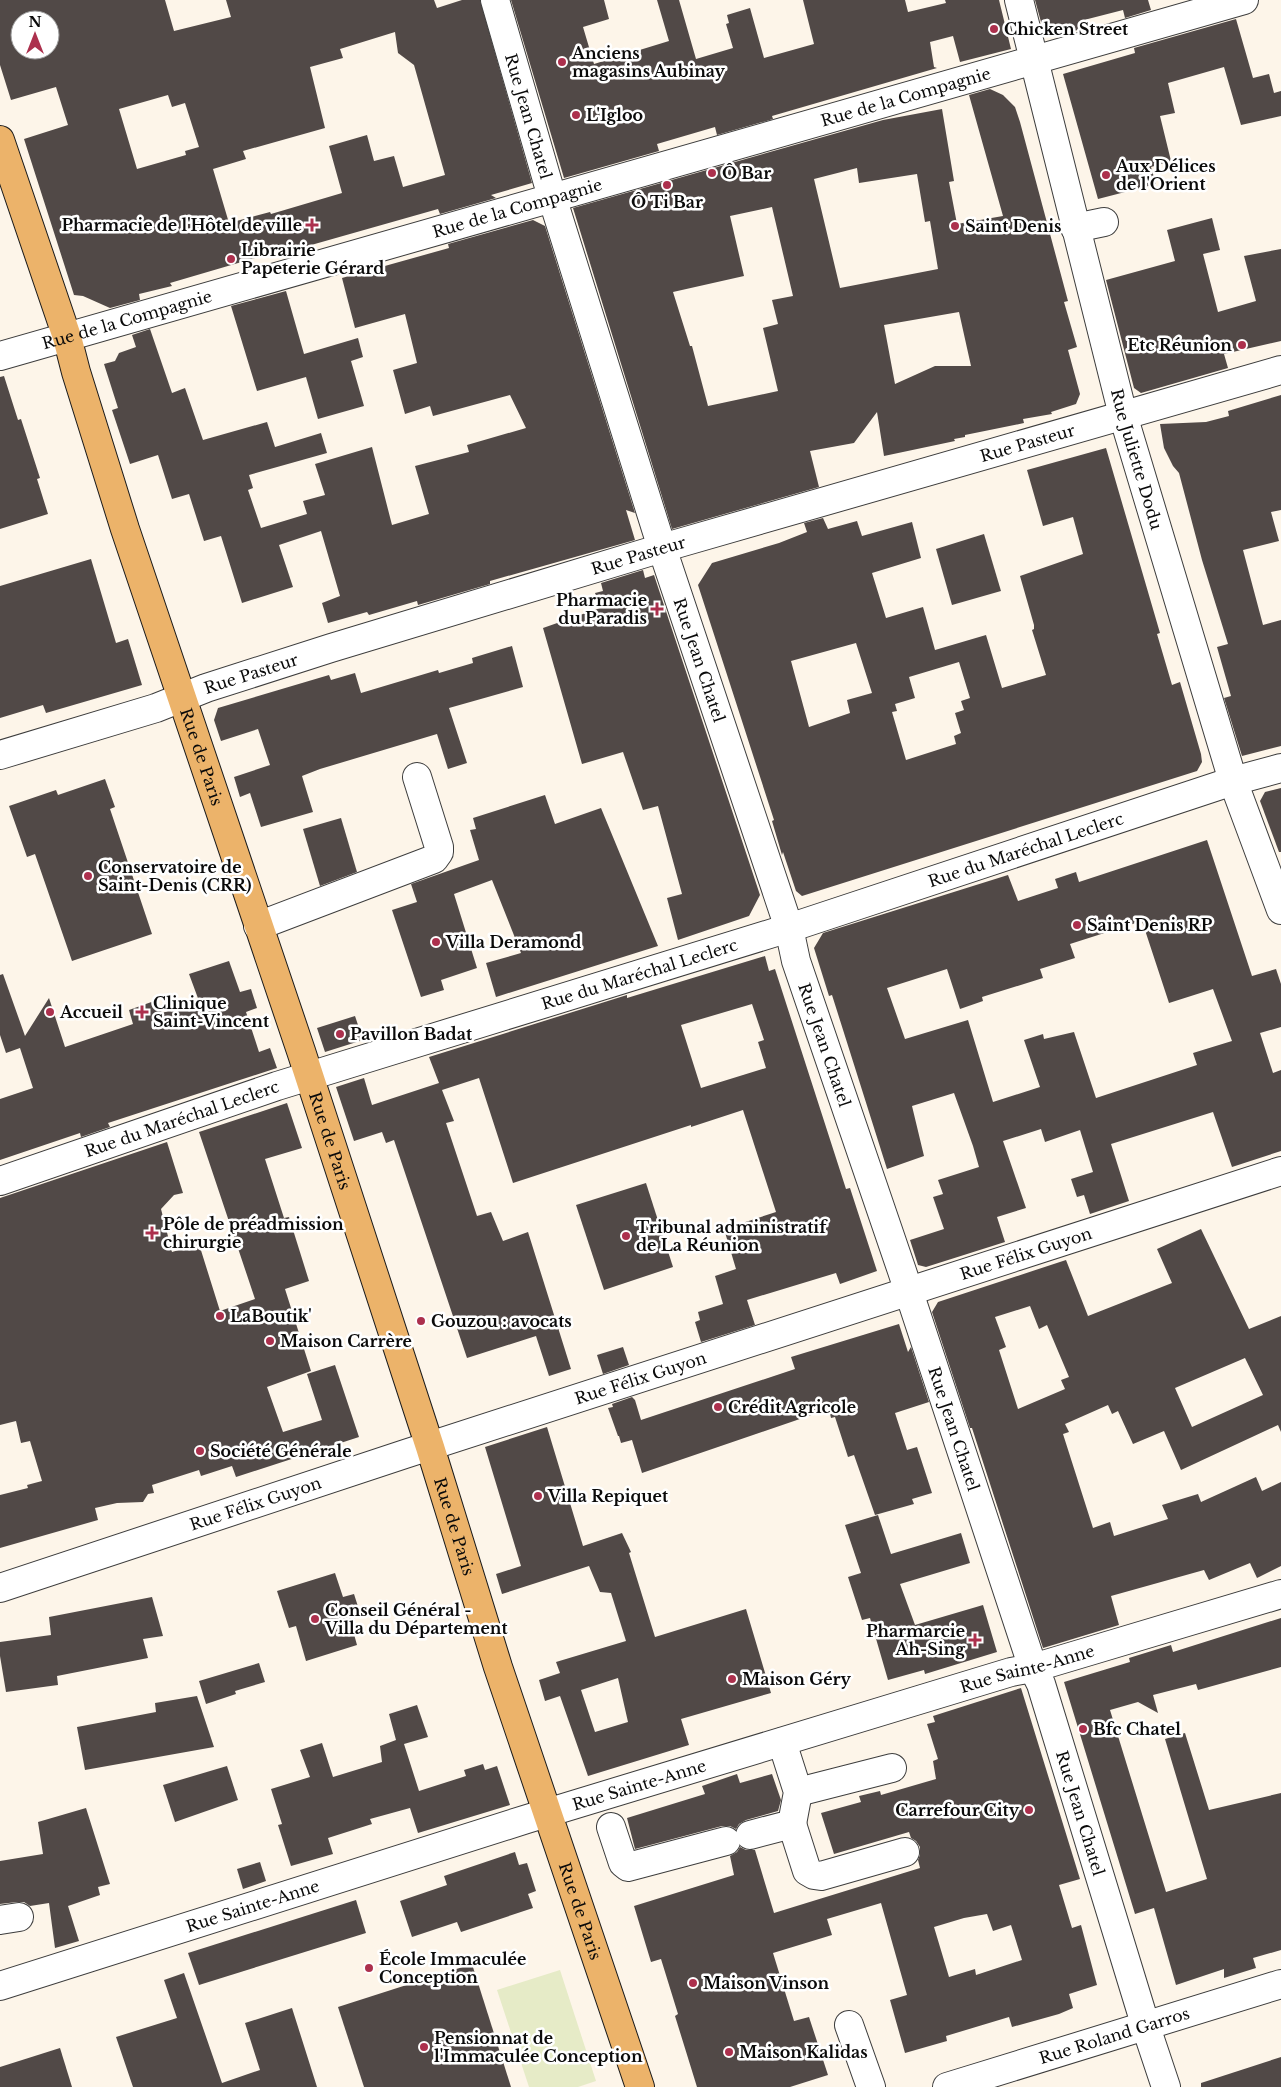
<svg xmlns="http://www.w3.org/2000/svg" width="1281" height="2087" viewBox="0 0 1281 2087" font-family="'Libre Baskerville',serif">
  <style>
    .pitch { fill: #e6ebc7 }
    .building { fill: #514947; fill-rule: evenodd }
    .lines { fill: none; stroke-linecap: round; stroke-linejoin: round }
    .minor-casing { stroke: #3d3d3d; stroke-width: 30 }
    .major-casing { stroke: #1b1b1b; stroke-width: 30 }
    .minor { stroke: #fff; stroke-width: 28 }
    .major { stroke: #ecb36a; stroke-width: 28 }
    .poi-dot { fill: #ac304d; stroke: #fff; stroke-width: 2 }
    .labels { text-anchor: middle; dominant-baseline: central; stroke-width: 5; stroke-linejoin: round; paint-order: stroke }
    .poi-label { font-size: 16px; font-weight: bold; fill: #0a0a0a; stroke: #fff; text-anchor: start }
    .street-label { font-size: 16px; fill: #0a0a0a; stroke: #fff }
  </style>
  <rect width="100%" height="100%" fill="#fdf5e9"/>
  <polygon class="pitch" points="560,1970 596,2081 578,2087 529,2087 497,1990"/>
  <g class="building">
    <path d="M0 0H165L174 31 231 17 226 0H434L437 8 462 0H480L532 183 491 195 496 198 440 214 438 209 283 253 282 250 170 283 172 286 139 294 140 300 110 308 83 296 74 295 24 139 68 125 56 87 11 100 0 65ZM20 20H50V50H20ZM395 32 398 53 414 65 445 175 403 187 394 156 374 161 367 135 329 146 342 193 271 214 270 212 229 223 213 169 246 159 243 151 325 128 310 67 343 58 340 49ZM168 95 172 107 185 103 199 147 185 151 186 155 137 169 119 109Z"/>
    <polygon points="511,0 604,0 609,19 583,27 594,64 669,41 657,0 679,0 696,59 733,48 726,24 729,23 727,15 750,8 764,58 814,44 803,0 905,0 908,12 946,3 945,0 999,0 1011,49 960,62 953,36 930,42 934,67 937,68 772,116 773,119 717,135 715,127 657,144 659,151 564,178"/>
    <polygon points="1035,0 1148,0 1151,10 1125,18 1123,10 1084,20 1086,28 1061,34 1041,22"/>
    <polygon points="1236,19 1253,78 1269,74 1274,93 1281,91 1281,116 1241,125 1224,67 1168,83 1175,113 1160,116 1171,161 1151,167 1156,184 1098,199 1063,74 1135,53 1134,48"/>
    <path d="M990 89 1003 95 1015 107 1020 122 1068 301 1064 302 1077 347 1068 350 1080 394 1076 404 1051 412 1052 414 1023 419 1024 423 965 435V437L954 439 955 441 884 456 877 412 854 443 810 451 819 487 672 529 573 208 883 120 942 109 954 181 949 182 957 224 1003 216 969 95ZM857 168 859 183 917 174 925 222 930 221 938 269 840 288 814 179ZM772 207 793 296 772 300 778 324 763 328 778 391 708 406 692 346H690L673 292 744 276 730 216ZM959 312 971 366H935L895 384 884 325Z"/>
    <polygon points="1212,218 1220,250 1203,254 1218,312 1256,301 1244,256 1281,249 1281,341 1224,354 1228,368 1141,393 1134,388 1106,280 1175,261 1167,230"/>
    <polygon points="533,220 545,226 635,513 626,510 635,540 490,581 490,584 418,605 417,601 369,615 367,612 328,623 322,603 340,596 321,531 279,545 293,587 242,603 221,536 204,541 189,494 172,499 158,455 130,464 112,410 118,408 104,364 115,361 119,353 136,347 132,335 150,329 172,393 185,388 203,440 267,422 275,447 321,433 327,453 249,475 253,488 248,490 261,528 307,514 303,501 325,495 315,464 372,447 392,525 429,514 415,466 469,452 467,445 526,428 510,395 433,416 430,406 405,414 393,370 417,363 405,314 355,328 342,278 449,248 448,244"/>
    <polygon points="286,291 304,354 358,338 363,357 351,361 364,406 318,419 306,377 257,391 231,306"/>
    <polygon points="4,376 18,420 21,419 40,478 37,479 48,514 0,529 0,377"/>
    <polygon points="1281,395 1281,510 1271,512 1279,541 1243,550 1263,625 1281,620 1281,746 1242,756 1224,698 1231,696 1217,647 1228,644 1202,560 1179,473 1173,466 1164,448 1160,424 1206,422 1229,416 1228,411"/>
    <path d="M1106 448 1160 633 1157 634 1172 685 1180 682 1201 754 1202 762 1197 771 802 896 796 891 783 852 782 855 772 821 774 820 698 585 712 563 779 543 807 532 804 523 823 518 828 529 857 521 862 536 912 522 921 558 872 573 886 618 923 607 935 650 986 635 1002 688 1046 675 1032 630 1034 629V625L1020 576 1083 554 1073 517 1043 526 1027 470ZM856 643 872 693 847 700 850 713 809 727 791 661ZM959 662 970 698 961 701 964 710 955 713 961 733 954 736 956 744 906 760 892 712 897 711 895 704 915 698 909 677Z"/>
    <polygon points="984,534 1001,591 952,605 936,549"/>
    <polygon points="91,559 116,643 128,639 142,685 46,713 43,705 0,718 0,586"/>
    <polygon points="643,570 645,578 654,575 760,895 749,916 678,940 667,898 682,894 658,806 643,810 623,752 582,764 543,628 600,608 595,593 603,591 601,583"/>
    <polygon points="512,646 523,687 449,708 467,763 448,769 437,734 320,769 302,776 313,812 261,827 250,793 240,797 234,777 270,765 258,729 221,741 214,720 218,708 329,675 331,680 355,673 361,693 438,670 439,673 473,663 472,658"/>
    <polygon points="105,779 115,807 110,809 152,934 72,961 35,854 27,857 9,806 56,790 58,795"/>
    <polygon points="1281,788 1281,852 1279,852 1260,801 1265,792"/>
    <polygon points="545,795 555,824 601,808 658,946 496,997 486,963 521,953 492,880 454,894 477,968 441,980 444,990 421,997 392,910 417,902 411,884 479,860 470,830 476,829 473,818"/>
    <polygon points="341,818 357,872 320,886 303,829"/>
    <path d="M1207 840 1252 976 1276 969 1281 984V1027L1260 1033 1273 1073 1281 1070V1151L1232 1167 1213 1112 1111 1144 1129 1201 1090 1214 1084 1195 1077 1197 1071 1179 1093 1172 1080 1130 1045 1142 1041 1129 1003 1141 1026 1208 997 1217 1005 1242 926 1267 918 1265 910 1240 944 1229 933 1197 943 1194 938 1180 979 1167 973 1146 954 1093 912 1106 924 1156 887 1169 832 995 829 996 814 948 823 933 1008 875 1018 901 1058 888 1055 879 1076 872 1079 882ZM1142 921 1169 1003 1213 989 1232 1041 1193 1053 1197 1065 1096 1098 1074 1032 1044 1039 1043 1034 1024 1040 1040 1087 993 1102 968 1020 905 1039 887 988 947 969 960 1009 983 1001 982 997 1043 978 1040 969 1075 958 1070 944Z"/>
    <path d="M765 956 769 971 775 969 846 1189 850 1188 877 1271 840 1284 836 1273 747 1300 755 1325 701 1342 695 1322 700 1320 698 1312 723 1304 715 1276 736 1269 724 1229 776 1212 743 1110 691 1127V1125L513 1183 479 1078 442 1090 454 1121 446 1123 477 1216 491 1212 503 1241 528 1232 571 1369 549 1376 536 1336 467 1358 394 1140 386 1143 382 1132 354 1141 336 1087 364 1078 372 1105 439 1083 429 1057 627 995V998ZM752 1004 764 1040 758 1042 766 1068 701 1088 681 1025Z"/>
    <polygon points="229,961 240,992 251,989 257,1008 246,1012 259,1052 270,1048 277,1068 108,1123 110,1127 81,1137 80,1133 0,1160 0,1099 33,1088 20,1048 6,1053 0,1035 0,975 3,974 25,1036 49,998 65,1047 133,1024 129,1010 157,1000 162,1013 199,1001 189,974"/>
    <polygon points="355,1016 363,1040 325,1052 317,1028"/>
    <polygon points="287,1103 302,1148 265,1159 284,1218 289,1217 309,1281 285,1289 311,1371 267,1387 283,1432 322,1420 307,1374 335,1365 359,1437 236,1477 232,1466 201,1476 199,1470 152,1485 154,1493 148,1494 143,1502 117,1503 95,1508 98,1520 0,1548 0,1495 28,1488 27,1485 42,1481 30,1441 21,1443 16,1421 0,1425 0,1198 167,1142 183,1193 174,1195 161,1209 172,1252 199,1244 220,1311 255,1299 199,1132"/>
    <polygon points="646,1183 673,1267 604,1290 576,1205"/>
    <path d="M1201 1229 1249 1329 1281 1316V1432L1278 1425 1181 1470 1164 1431 1133 1444 1118 1411 1112 1414 1108 1405 1065 1424 1069 1432 1063 1434 1093 1528 1110 1522 1114 1536 1168 1519 1162 1505 1198 1494 1201 1502 1256 1477 1262 1491 1281 1482V1566L1257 1578 1250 1563 1209 1580 1204 1570 1111 1596 1119 1625 1043 1648 972 1428H970L932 1312 938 1302 1066 1260 1088 1316 1172 1283 1157 1249ZM1030 1306 1039 1329 1047 1325 1069 1377 1061 1380 1065 1389 1018 1409 999 1350 1006 1347 995 1317ZM1245 1358 1263 1395 1192 1427 1175 1388Z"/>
    <polygon points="899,1324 908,1352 911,1347 929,1402 895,1413 907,1450 917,1447 932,1493 912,1499 914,1504 875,1515 854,1455 848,1457 835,1417 831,1418 829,1409 642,1473 632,1440 621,1443 619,1436 618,1436 608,1408 613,1407 612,1404 632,1397 635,1400 641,1420 795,1369 791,1357"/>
    <polygon points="623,1347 629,1365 603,1374 597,1355"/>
    <path d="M547 1427 583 1546 622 1533 631 1552 629 1553 655 1637 746 1609 771 1693 681 1719 689 1745 588 1776 560 1696 545 1701 539 1680 560 1673 556 1662 626 1641 611 1593 600 1592 589 1566 502 1594 496 1574 521 1566 485 1447ZM618 1678 628 1722 595 1732 581 1690Z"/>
    <polygon points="878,1515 891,1554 961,1533 970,1563 900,1584 915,1625 983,1605 997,1652 925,1674 924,1670 888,1680 870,1618 862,1620 848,1577 861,1573 845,1525"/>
    <polygon points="335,1573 343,1597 354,1594 361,1616 350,1620 357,1645 306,1661 296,1626 289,1628 277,1591"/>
    <polygon points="152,1597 163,1636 143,1639 148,1658 57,1676 58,1685 6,1692 0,1656 0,1642 51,1635 49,1617"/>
    <polygon points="1281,1618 1281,1667 1198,1690 1196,1684 1153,1695 1158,1713 1138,1702 1110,1710 1166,1892 1207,1879 1165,1739 1185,1733 1209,1810 1281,1793 1281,1950 1253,1958 1256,1968 1224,1978 1224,1969 1176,1985 1154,1908 1135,1914 1064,1682 1130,1662 1129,1658 1171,1645 1173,1652"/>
    <polygon points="259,1663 265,1682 235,1691 236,1694 206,1704 199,1681"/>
    <path d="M1021 1688 1080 1879 1059 1885 1072 1928 1081 1925 1097 1985 1069 1994 1073 2008 1059 2014 1012 2027 1009 2017 946 2036 947 2041 905 2053 890 2000 907 1995 881 1903 827 1919 832 1935 773 1953 794 2021 809 2017 828 2075 790 2087H697L675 2016 678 2014 661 1959 651 1962 634 1906 734 1875 730 1856 737 1852 740 1847 746 1850H755L774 1913 920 1868 918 1860 920 1855V1847L916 1841 911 1838 909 1832 834 1854 821 1813 861 1802 859 1796 880 1791 881 1795 936 1779 933 1761 938 1759 927 1724 935 1722 933 1716ZM987 1914 993 1931 1011 1925 1022 1960 976 1975 975 1969 949 1977 934 1927 964 1918Z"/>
    <polygon points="197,1696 214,1747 85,1770 77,1727 156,1712 155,1703"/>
    <polygon points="417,1705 428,1737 404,1744 419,1791 466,1776 464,1770 483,1764 485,1770 497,1766 510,1805 418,1833 410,1808 370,1819 372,1824 328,1838 333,1854 291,1866 278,1825 282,1824 271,1789 310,1777 300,1750 322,1743 333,1777 382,1762 380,1746 396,1740 389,1714"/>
    <polygon points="227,1766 238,1800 175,1822 163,1785"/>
    <polygon points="737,1774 740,1783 772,1774 781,1800 778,1811 746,1820 739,1824 736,1829 730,1826 722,1826 635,1849 627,1818 705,1794 702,1786"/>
    <polygon points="86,1808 110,1884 98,1887 100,1895 68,1906 79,1941 55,1948 49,1903 30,1906 24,1902 17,1902 0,1904 0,1861 43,1854 38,1822"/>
    <polygon points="515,1852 519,1865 527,1863 536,1891 528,1894 533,1908 461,1932 457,1922 412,1937 400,1901 447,1885 444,1876"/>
    <polygon points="260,1862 266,1881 243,1889 237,1869"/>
    <polygon points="356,1900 366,1933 199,1985 188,1953"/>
    <polygon points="472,1964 511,2087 364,2087 338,2007"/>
    <polygon points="184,1973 222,2083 260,2070 245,2023 292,2008 317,2087 133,2087 116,2037 177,2018 164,1980"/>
    <polygon points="60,2048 72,2087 0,2087 0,2067"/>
    <polygon points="1281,2057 1281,2087 1201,2087 1201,2083"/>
  </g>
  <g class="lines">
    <g class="minor-casing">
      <g id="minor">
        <path id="s1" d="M495 0 552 197 662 548 789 928 796 961 902 1271 1033 1668 1041 1684 1146 2027 1166 2087"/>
        <path id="s2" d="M1019 0 1123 415 1233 781 1281 910"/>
        <polyline points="1075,228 1104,222"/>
        <path id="s3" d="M0 356 1244 0"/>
        <path id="s4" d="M0 755 156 708 206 688 331 648 662 548 1281 370"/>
        <polyline points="258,926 434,859 439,852 439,847 417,777"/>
        <path id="s5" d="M0 1181 277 1086 789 928 1233 781 1281 768"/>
        <path id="s6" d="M0 1588 405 1454 1281 1171"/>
        <polyline points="798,1792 892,1768"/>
        <polyline points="792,1824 807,1871 814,1875 821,1876 905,1852"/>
        <polyline points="611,1827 623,1863 628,1867 726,1841"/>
        <polyline points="750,1835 792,1824 798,1792 782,1742"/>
        <polyline points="0,1920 19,1917"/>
        <path id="s7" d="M0 1986 527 1819 1011 1672 1033 1668 1281 1594"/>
        <polyline points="849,2025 871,2087"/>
        <path id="s8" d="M947 2087 1281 1984"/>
      </g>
    </g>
    <g class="major-casing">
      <g id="major">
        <path id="s9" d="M0 140 67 337 76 372 125 529 301 1051 430 1447 498 1667 640 2087"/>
      </g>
    </g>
    <use href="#minor" class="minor"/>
    <use href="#major" class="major"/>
  </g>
  <g class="poi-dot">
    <circle cx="994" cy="29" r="5"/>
    <circle cx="562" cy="62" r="5"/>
    <circle cx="576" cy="115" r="5"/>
    <circle cx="712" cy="173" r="5"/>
    <circle cx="1106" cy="175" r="5"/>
    <circle cx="667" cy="185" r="5"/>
    <path d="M309.5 217.5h5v5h5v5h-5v5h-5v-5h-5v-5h5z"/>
    <circle cx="955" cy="226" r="5"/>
    <circle cx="231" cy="259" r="5"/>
    <circle cx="1242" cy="345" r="5"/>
    <path d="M654.5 601.5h5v5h5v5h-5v5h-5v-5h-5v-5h5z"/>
    <circle cx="88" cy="876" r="5"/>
    <circle cx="1077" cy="925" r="5"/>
    <circle cx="436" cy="942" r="5"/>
    <circle cx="50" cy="1012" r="5"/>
    <path d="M139.5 1004.5h5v5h5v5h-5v5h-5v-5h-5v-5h5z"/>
    <circle cx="340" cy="1034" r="5"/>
    <path d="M149.5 1225.5h5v5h5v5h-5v5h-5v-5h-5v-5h5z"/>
    <circle cx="626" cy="1236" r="5"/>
    <circle cx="220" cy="1316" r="5"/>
    <circle cx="421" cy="1321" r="5"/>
    <circle cx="270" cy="1341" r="5"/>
    <circle cx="718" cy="1407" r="5"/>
    <circle cx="200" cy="1451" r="5"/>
    <circle cx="538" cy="1496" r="5"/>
    <circle cx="315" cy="1619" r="5"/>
    <path d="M972.5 1632.5h5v5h5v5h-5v5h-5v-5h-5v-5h5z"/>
    <circle cx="732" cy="1679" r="5"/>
    <circle cx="1083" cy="1729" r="5"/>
    <circle cx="1029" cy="1810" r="5"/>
    <circle cx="369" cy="1968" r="5"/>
    <circle cx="693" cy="1983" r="5"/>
    <circle cx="424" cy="2047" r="5"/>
    <circle cx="729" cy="2052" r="5"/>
  </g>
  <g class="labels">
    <g class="poi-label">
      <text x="1004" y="29">Chicken Street</text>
      <text x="572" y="53">Anciens<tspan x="572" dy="18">magasins Aubinay</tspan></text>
      <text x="586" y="115">L'Igloo</text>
      <text x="1116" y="166">Aux Délices<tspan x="1116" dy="18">de l'Orient</tspan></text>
      <text x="722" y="173">Ô Bar</text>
      <text x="667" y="202" text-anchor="middle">Ô Ti Bar</text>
      <text x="302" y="225" text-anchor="end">Pharmacie de l'Hôtel de ville</text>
      <text x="965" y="226">Saint Denis</text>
      <text x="241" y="250">Librairie<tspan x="241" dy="18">Papeterie Gérard</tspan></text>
      <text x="1232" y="345" text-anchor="end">Etc Réunion</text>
      <text x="647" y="600" text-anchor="end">Pharmacie<tspan x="647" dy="18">du Paradis</tspan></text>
      <text x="98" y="867">Conservatoire de<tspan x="98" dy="18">Saint-Denis (CRR)</tspan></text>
      <text x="1087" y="925">Saint Denis RP</text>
      <text x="446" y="942">Villa Deramond</text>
      <text x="153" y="1003">Clinique<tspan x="153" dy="18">Saint-Vincent</tspan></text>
      <text x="60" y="1012">Accueil</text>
      <text x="350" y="1034">Pavillon Badat</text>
      <text x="163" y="1224">Pôle de préadmission<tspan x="163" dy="18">chirurgie</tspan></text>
      <text x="636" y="1227">Tribunal administratif<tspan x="636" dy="18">de La Réunion</tspan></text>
      <text x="230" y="1316">LaBoutik'</text>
      <text x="431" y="1321">Gouzou : avocats</text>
      <text x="280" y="1341">Maison Carrère</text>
      <text x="728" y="1407">Crédit Agricole</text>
      <text x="210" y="1451">Société Générale</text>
      <text x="548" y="1496">Villa Repiquet</text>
      <text x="325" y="1610">Conseil Général -<tspan x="325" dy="18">Villa du Département</tspan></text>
      <text x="965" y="1631" text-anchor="end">Pharmarcie<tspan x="965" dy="18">Ah-Sing</tspan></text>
      <text x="742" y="1679">Maison Géry</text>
      <text x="1093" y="1729">Bfc Chatel</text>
      <text x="1019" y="1810" text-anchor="end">Carrefour City</text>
      <text x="379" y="1959">École Immaculée<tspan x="379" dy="18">Conception</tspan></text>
      <text x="703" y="1983">Maison Vinson</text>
      <text x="434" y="2038">Pensionnat de<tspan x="434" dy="18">l'Immaculée Conception</tspan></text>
      <text x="739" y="2052">Maison Kalidas</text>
    </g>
    <g class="street-label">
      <text stroke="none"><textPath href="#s3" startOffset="942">Rue de la Compagnie</textPath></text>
      <text stroke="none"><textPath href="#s1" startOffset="121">Rue Jean Chatel</textPath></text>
      <text stroke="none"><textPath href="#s3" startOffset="538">Rue de la Compagnie</textPath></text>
      <text stroke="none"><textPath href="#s3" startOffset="132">Rue de la Compagnie</textPath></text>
      <text stroke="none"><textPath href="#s4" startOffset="1074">Rue Pasteur</textPath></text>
      <text stroke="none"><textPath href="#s2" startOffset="474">Rue Juliette Dodu</textPath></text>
      <text stroke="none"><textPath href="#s4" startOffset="669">Rue Pasteur</textPath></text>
      <text stroke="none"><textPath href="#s1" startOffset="691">Rue Jean Chatel</textPath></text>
      <text stroke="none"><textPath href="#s4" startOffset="264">Rue Pasteur</textPath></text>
      <text stroke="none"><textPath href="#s9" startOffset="649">Rue de Paris</textPath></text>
      <text stroke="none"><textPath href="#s5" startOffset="1078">Rue du Maréchal Leclerc</textPath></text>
      <text stroke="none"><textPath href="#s5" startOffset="672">Rue du Maréchal Leclerc</textPath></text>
      <text stroke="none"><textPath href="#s1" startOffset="1096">Rue Jean Chatel</textPath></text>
      <text stroke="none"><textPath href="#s5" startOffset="192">Rue du Maréchal Leclerc</textPath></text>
      <text stroke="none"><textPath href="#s9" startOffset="1054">Rue de Paris</textPath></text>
      <text stroke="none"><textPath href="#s6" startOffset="1079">Rue Félix Guyon</textPath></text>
      <text stroke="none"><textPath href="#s6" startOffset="674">Rue Félix Guyon</textPath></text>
      <text stroke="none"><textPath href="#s1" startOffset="1501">Rue Jean Chatel</textPath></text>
      <text stroke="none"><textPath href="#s6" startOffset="269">Rue Félix Guyon</textPath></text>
      <text stroke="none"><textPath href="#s9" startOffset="1459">Rue de Paris</textPath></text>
      <text stroke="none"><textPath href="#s7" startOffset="1075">Rue Sainte-Anne</textPath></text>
      <text stroke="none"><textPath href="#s7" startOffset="670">Rue Sainte-Anne</textPath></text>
      <text stroke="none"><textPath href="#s1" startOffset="1906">Rue Jean Chatel</textPath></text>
      <text stroke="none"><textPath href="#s7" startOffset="265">Rue Sainte-Anne</textPath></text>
      <text stroke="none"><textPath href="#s9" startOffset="1864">Rue de Paris</textPath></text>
      <text stroke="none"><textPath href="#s8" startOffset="175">Rue Roland Garros</textPath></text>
    </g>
  </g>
  <g transform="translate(35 35)"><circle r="24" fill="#ffffff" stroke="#9d9d9d"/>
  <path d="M0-4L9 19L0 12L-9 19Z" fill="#ac304d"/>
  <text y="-8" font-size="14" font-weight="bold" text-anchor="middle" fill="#0a0a0a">N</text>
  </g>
</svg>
